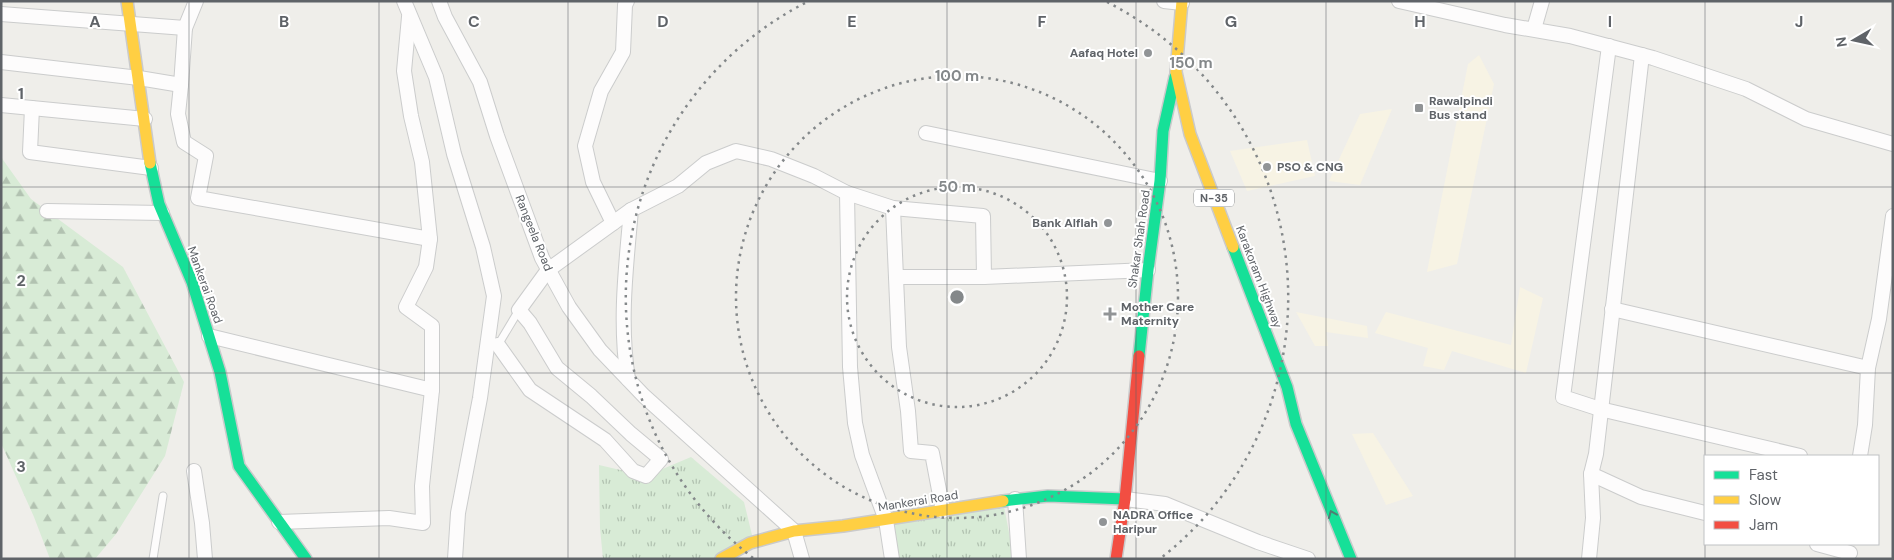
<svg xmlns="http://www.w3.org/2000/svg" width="1894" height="560" viewBox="0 0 1894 560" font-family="'DM Sans',sans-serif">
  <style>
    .commercial { fill: #f7f3e4 }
    .grass { fill: url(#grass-tufts) }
    .forest { fill: url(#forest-firs) }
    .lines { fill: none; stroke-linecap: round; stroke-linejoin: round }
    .lane-casing { stroke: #cbcccc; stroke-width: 9 }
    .street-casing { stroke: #cbcccc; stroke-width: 16 }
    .fast-casing { stroke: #cacacb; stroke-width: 14 }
    .slow-casing { stroke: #cacacb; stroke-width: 14 }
    .jam-casing { stroke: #cacacb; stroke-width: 14 }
    .lane { stroke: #fdfcfc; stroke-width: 7 }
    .street { stroke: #fdfcfc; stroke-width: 14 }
    .fast { stroke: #16e098; stroke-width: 11 }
    .slow { stroke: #ffcf43; stroke-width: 11 }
    .jam { stroke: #f24e42; stroke-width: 11 }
    .oneway { stroke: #507c72 }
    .grid { fill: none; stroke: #5f6368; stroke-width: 1; stroke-opacity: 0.55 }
    .ring { fill: none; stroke: #84888a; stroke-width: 2.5; stroke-dasharray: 2.5 5 }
    .poi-dot { fill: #919496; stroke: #fff; stroke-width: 2 }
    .labels { text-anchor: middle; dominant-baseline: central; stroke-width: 4; stroke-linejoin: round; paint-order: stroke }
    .shield { fill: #fff; stroke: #8f9295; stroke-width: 1 }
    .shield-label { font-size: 11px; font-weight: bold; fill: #5f6368 }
    .poi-label { font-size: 12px; font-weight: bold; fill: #5f6368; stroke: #fff; text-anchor: start }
    .street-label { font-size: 12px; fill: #5f6368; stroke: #fff }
    .grid-label { font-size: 16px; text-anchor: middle; font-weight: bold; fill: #5f6368; stroke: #fff; stroke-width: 4; stroke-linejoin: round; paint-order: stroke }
    .centre { fill: #84888a; stroke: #fff; stroke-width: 2.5 }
    .ring-label { font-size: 15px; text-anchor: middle; font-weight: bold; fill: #84888a; stroke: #fff; stroke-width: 4; stroke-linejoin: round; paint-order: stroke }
  </style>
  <defs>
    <pattern id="grass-tufts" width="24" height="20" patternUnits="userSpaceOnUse" patternTransform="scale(1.25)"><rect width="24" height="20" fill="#d8ebd6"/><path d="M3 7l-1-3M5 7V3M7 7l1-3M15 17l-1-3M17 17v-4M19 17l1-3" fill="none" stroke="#b2c2b1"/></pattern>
    <pattern id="forest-firs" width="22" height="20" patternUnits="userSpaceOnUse" patternTransform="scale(1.25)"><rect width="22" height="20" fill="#d8ebd6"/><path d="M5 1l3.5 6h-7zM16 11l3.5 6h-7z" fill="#b2c2b1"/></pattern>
  </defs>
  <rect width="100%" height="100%" fill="#efeeea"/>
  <g class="commercial">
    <polygon points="1479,55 1494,84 1457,264 1427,272 1468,64"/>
    <polygon points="1392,109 1360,185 1329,181 1360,114"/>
    <polygon points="1307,140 1315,176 1247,191 1230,151"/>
    <polygon points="1520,287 1543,298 1526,373 1452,351 1444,370 1423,366 1428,348 1375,333 1386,312 1511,345"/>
    <polygon points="1296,312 1367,326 1368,338 1326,332 1328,346 1315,346"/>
    <polygon points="1373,433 1413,496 1386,505 1352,434"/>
  </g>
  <g class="grass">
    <polygon points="691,457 744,502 753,539 718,559 603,559 600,528 599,465 646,476"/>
    <polygon points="1003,501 1014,559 892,559 886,520"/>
  </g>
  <polygon class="forest" points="1,157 31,199 123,267 184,382 165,456 116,534 95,559 50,559 34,517 1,443"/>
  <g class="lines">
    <g class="lane-casing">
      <g id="lane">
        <polyline points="498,345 519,310"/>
        <polyline points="153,559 163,496"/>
      </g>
    </g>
    <g class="street-casing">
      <g id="street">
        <polyline points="404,1 436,77 454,154 483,247 494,296 480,398 458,513 455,559"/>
        <polyline points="439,1 445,17 480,82 497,136 542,258 569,307 600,350 644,396 794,531 802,559"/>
        <polyline points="1164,1 1182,3"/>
        <polyline points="1399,1 1505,25 1570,36 1653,58 1746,89 1806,119 1893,144"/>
        <polyline points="1,14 185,28 181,85 139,78 1,62"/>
        <polyline points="185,28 196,1"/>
        <polyline points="1534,29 1542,1"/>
        <polyline points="1609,46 1563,397 1600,409 1800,456"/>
        <polyline points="181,85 178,114 184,142 206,156 198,198 430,239 422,162 411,116 404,71 409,17"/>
        <polyline points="1,105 145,119"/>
        <polyline points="32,108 30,152 151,168"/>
        <polyline points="926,133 1160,181"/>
        <polyline points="847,193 850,367 855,423 862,455 886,520 892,559"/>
        <polyline points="893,208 899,347 908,411 911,451 932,453 943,511"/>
        <polyline points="47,211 162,213"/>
        <polyline points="613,223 593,182 585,146 601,91 623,52 625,5 627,1"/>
        <polyline points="896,277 984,277 1148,270"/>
        <polyline points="1612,309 1868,368"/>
        <polyline points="209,336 432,390 432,326 406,307 426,267 430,239"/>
        <polyline points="498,345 530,390 605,440 633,471 646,476 661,459 631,434 591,396 557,368 530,323 519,310 548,270 631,210 678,186 706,163 736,151 771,159 814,176 847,193 893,208 983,216 984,277"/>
        <path d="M628 379C619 322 626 267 631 210"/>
        <polyline points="1860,456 1865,425 1868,368 1879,319 1893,216"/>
        <polyline points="194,471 202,523 205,559"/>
        <polyline points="1591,474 1641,497 1705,513"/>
        <polyline points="1015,499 1019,559"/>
        <polyline points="1125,499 1165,504 1258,542 1308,559"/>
        <polyline points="279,522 389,518 423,523 422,486 432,390"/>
        <polyline points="1817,544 1850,553"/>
        <polyline points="1589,559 1593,518 1591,474 1596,454 1642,55"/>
      </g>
    </g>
    <g class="fast-casing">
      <g id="fast">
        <polyline points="150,163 159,204 192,282 220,372 239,466 306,559"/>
        <polyline points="1233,247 1287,387 1296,424 1351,559"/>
        <polyline points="1139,356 1148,270 1160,181 1163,131 1175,77"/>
        <polyline points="1003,501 1048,496 1125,499"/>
      </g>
    </g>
    <g class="slow-casing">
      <g id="slow">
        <polyline points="127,1 150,163"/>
        <polyline points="1182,1 1176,72 1190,134 1233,247"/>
        <polyline points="721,559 750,543 794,531 843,526 1003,501"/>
      </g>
    </g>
    <g class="jam-casing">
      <polyline id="jam" points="1116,559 1125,499 1139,356"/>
    </g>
    <use href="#lane" class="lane"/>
    <use href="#street" class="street"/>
    <use href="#fast" class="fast"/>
    <use href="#slow" class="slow"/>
    <use href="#jam" class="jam"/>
  </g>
  <defs><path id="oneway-chevron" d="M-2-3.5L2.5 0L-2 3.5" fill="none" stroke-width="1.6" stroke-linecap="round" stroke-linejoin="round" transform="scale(1.25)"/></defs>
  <use class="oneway" href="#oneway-chevron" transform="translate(1332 514) rotate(-113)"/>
  <path class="grid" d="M189 1V559M379 1V559M568 1V559M758 1V559M947 1V559M1136 1V559M1326 1V559M1515 1V559M1705 1V559M1 187H1893M1 373H1893"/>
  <g class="ring">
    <circle cx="957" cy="297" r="110"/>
    <circle cx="957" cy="297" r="221"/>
    <path d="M753 558A331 331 0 0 1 807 2M1107 2A331 331 0 0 1 1161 558"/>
  </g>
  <g class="poi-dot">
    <circle cx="1148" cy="53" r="5"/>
    <rect x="1414" y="103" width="10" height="10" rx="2.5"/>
    <circle cx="1267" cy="167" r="5"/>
    <circle cx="1108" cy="223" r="5"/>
    <path d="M1107.5 306.5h5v5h5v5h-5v5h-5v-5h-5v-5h5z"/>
    <circle cx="1103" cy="522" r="5"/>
  </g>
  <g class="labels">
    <rect class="shield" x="1194" y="189.5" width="40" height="17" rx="4"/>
    <g class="shield-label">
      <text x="1214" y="198">N-35</text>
    </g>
    <g class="poi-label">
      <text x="1138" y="53" text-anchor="end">Aafaq Hotel</text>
      <text x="1429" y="101">Rawalpindi<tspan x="1429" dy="14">Bus stand</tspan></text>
      <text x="1277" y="167">PSO &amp; CNG</text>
      <text x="1098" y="223" text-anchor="end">Bank Alflah</text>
      <text x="1121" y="307">Mother Care<tspan x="1121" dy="14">Maternity</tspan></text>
      <text x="1113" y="515">NADRA Office<tspan x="1113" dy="14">Haripur</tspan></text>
    </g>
    <g class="street-label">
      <text transform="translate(534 233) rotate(68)">Rangeela Road</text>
      <text transform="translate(1139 239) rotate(-82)">Shakar Shah Road</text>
      <text transform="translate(1259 277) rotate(69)">Karakoram Highway</text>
      <text transform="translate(205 285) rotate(70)">Mankerai Road</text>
      <text transform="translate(918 501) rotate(-9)">Mankerai Road</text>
    </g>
  </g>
  <g class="grid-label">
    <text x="95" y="27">A</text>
    <text x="284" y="27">B</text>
    <text x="474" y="27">C</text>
    <text x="663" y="27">D</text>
    <text x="852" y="27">E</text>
    <text x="1042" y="27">F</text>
    <text x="1231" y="27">G</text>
    <text x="1420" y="27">H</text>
    <text x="1610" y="27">I</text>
    <text x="1799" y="27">J</text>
    <text x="21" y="99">1</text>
    <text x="21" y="286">2</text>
    <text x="21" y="472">3</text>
  </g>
  <circle cx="957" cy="297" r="8" class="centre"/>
  <g class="ring-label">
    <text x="1191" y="68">150 m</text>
    <text x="957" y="81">100 m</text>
    <text x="957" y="192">50 m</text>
  </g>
  <rect width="1894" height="560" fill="none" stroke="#5f6368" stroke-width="5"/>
  <rect x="1704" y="455" width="175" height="90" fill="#ffffff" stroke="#bfc1c3"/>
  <rect x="1714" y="471" width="25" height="8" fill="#16e098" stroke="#bfc1c3"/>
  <text x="1749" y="480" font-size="15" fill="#5f6368">Fast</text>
  <rect x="1714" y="496" width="25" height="8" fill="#ffcf43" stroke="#bfc1c3"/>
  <text x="1749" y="505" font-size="15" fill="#5f6368">Slow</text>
  <rect x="1714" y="521" width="25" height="8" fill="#f24e42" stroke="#bfc1c3"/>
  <text x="1749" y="530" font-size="15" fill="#5f6368">Jam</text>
  <g transform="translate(1854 40) rotate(261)" stroke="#ffffff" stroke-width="4" paint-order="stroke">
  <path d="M0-4L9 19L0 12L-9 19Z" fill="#5f6368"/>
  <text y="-8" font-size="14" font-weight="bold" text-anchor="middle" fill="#5f6368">N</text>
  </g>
</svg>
